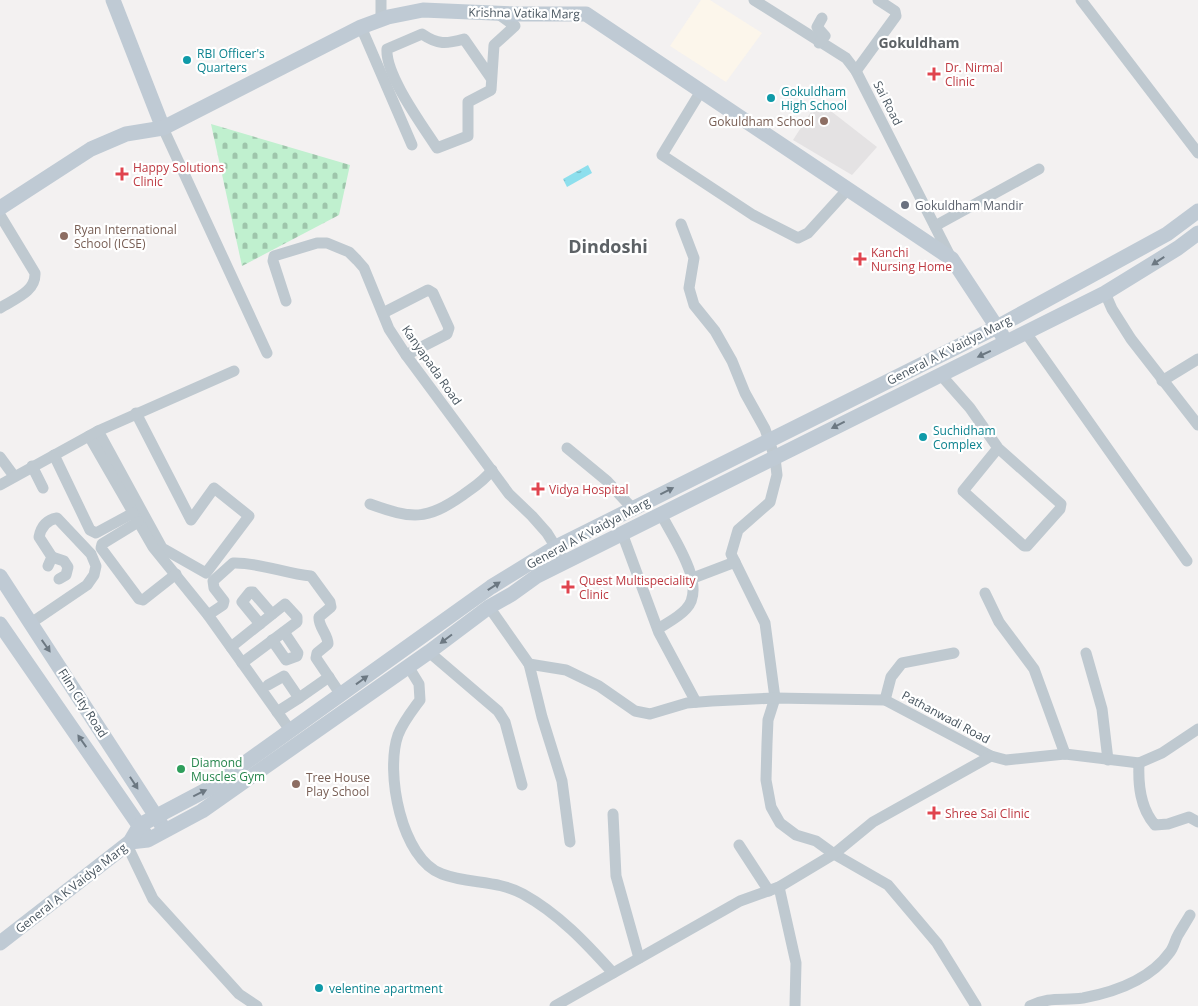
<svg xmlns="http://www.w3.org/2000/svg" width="1198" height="1006" viewBox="0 0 1198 1006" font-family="'Open Sans',sans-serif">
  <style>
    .commercial { fill: #fcf6eb }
    .education { fill: #e4e2e3 }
    .cemetery { fill: url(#cemetery-stones) }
    .water { fill: url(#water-ripples) }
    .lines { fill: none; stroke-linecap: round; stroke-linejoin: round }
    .street { stroke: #bfc9d0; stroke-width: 11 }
    .secondary { stroke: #bfcad4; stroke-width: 15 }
    .oneway { fill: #6c7882 }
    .culture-dot { fill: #0f9aa8; stroke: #fff; stroke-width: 2 }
    .health-dot { fill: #e0444e; stroke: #fff; stroke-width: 2 }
    .education-dot { fill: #8d6e63; stroke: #fff; stroke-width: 2 }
    .worship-dot { fill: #6b7280; stroke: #fff; stroke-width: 2 }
    .leisure-dot { fill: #2e9e5b; stroke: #fff; stroke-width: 2 }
    .labels { text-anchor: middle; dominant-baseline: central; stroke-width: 4.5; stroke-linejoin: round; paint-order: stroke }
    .street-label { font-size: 12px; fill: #48555f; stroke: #fff }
    .culture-label { font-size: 12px; fill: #0d838f; stroke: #fff; text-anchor: start }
    .health-label { font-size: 12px; fill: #be3a42; stroke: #fff; text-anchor: start }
    .education-label { font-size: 12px; fill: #785e54; stroke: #fff; text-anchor: start }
    .worship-label { font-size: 12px; fill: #5b616d; stroke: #fff; text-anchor: start }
    .leisure-label { font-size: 12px; fill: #27864d; stroke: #fff; text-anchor: start }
    .neighbourhood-label { font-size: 14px; font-weight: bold; fill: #5d6266; stroke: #fff }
    .district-label { font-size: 18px; font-weight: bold; fill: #5d6266; stroke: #fff }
  </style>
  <defs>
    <pattern id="cemetery-stones" width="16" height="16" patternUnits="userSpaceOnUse" patternTransform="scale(1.25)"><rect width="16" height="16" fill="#c0f0cf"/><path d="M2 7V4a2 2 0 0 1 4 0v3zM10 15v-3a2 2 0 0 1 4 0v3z" fill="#9ec5ab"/></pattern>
    <pattern id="water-ripples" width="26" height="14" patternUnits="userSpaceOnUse" patternTransform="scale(1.25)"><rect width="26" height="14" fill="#8ddfed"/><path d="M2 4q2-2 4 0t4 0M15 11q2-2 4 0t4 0" fill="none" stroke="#75b8c3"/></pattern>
  </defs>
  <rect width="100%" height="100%" fill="#f3f1f1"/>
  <polygon class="commercial" points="701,0 710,0 762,33 726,82 670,46"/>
  <polygon class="education" points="818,101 877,147 852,175 793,140"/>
  <polygon class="cemetery" points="211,124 350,165 339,215 242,266"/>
  <polygon class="water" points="588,165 592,173 567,187 563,179"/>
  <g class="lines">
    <g class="street">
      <polyline points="754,0 846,58 856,71 951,258"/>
      <polyline points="1081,0 1198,153"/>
      <polyline points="381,20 381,0"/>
      <polyline points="361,27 412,145"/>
      <polyline points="819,43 825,36 817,27 822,18"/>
      <polyline points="856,71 896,16 895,11 878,0"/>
      <path d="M491 78 464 39C446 44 438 45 422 34L387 49C385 75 423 126 437 148L468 136V102L491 90 494 45 515 26 497 13"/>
      <polyline points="701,91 662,155 753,215 798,238 808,233 848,189"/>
      <polyline points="163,128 267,353"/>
      <path d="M0 215 35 273C36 292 14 299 0 308"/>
      <polyline points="681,224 694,258 689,288 694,305 715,331 732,361 745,393 765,429 775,458 777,475 770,502 738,530 731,554 765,623 775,698 768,720 767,743 766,780 771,807 780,823 796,835 816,841 834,854 888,885 937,943 976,1006"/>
      <polyline points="935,226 1039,169"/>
      <polyline points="1105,293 1112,309 1131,339 1198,425"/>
      <polyline points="286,301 273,261 274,256 317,243 327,243 349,252 357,260 364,268 389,329 406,355 509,494 532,516 547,533 565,562"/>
      <polyline points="383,313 428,290 433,293 449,328 447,334 406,355"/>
      <polyline points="1026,333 1187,561"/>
      <polyline points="940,374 970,408 998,448 1061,504 1060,509 1027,546 1024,546 963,491 998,448"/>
      <polyline points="1162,381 1198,359"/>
      <polyline points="98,431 162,548 206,573 249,516 214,488 191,520 136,413"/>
      <polyline points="89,436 153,547 208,615 290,730"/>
      <polyline points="567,448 607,481 633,509"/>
      <polyline points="54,455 90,530 96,533 133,513"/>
      <polyline points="0,457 14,476"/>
      <polyline points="32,466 43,488"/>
      <polyline points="0,485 98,431 234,371"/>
      <path d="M370 504C412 519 426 521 463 495 474 487 484 481 492 470"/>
      <polyline points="138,522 102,544 101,548 139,599 143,600 176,574"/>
      <polyline points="622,533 659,633 696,702"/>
      <polyline points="52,557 64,561 68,567 66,575 59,579"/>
      <polyline points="693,578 735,562"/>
      <polyline points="985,593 999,622 1034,669 1065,754"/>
      <polyline points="489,607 529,664 542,717 562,781 570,842"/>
      <path d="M208 615 223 605 224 601 214 588 213 581 233 563C258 562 286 574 311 576L330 602 331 607 319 617C318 627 328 634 328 644L317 653 316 658 341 695"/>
      <path d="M31 623 87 585 94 575 96 566 91 554 57 518C46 520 41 527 39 537L52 557 48 566"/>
      <polyline points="260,624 242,602 250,592 253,592 272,614"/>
      <path d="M658 629C667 623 679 617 686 609 708 586 673 538 661 514"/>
      <polyline points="272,640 286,660 297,656 298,653 284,632"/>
      <polyline points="231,647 285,604 297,617 297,622 242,663"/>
      <polyline points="429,652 498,711 505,722 522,785"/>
      <polyline points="1086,653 1102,709 1108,760"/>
      <polyline points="529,664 566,670 599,686 635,711 650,714 687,703 712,701 775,698 885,700 991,756 1006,760 1065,754 1139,763 1162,753 1198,729"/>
      <path d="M408 666 419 684 420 700C412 711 403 722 398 735 385 772 401 859 442 874 468 884 498 880 523 894 559 914 586 943 613 973"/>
      <polyline points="268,685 284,676 299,698 329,677"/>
      <polyline points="885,700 891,677 902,663 954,653"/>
      <polyline points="277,712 299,698"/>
      <path d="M1139 763C1138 785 1140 808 1155 825L1168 824 1189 817 1198 822"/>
      <polyline points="613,814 616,876 639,958"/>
      <polyline points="127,845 153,899 239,994 257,1006"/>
      <polyline points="739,845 769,891"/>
      <polyline points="779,887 796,963 795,1006"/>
      <polyline points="555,1006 740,901 779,887 834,854 873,822 991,756"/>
      <path d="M1030 1006C1050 996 1063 1001 1083 998 1115 992 1150 980 1170 952 1174 947 1175 940 1178 935 1182 928 1186 922 1190 915"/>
    </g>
    <g class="secondary">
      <polyline points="113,0 163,128"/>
      <polyline points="0,208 91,149 126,134 163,128 361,27 388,17 423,10 516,14 586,14 952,259 1002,335"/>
      <polyline points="0,576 161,824"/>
      <polyline points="0,624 145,834"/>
      <polyline points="130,842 148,840 202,811 429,652 489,607 512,594 537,576 1105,293 1178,248 1198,233"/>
      <polyline points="0,943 130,842 140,825 210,788 491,587 556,547 997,327 1167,234 1198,211"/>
    </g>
  </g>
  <defs><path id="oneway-solid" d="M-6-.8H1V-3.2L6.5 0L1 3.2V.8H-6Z" transform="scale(1.25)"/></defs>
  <g class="oneway">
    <use href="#oneway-solid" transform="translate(1158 261) rotate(147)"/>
    <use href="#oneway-solid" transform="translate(984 354) rotate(155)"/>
    <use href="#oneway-solid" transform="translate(838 425) rotate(153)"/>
    <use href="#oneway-solid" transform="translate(667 491) rotate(-27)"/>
    <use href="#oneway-solid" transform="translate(494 586) rotate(-33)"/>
    <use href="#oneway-solid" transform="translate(446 639) rotate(143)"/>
    <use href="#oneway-solid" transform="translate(46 646) rotate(55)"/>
    <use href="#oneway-solid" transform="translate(362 680) rotate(-36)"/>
    <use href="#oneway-solid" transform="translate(82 741) rotate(-125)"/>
    <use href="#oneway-solid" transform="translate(134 783) rotate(57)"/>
    <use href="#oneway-solid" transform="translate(200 793) rotate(-26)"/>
  </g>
  <g class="culture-dot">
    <circle cx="187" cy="60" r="5"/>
    <circle cx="771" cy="98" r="5"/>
    <circle cx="923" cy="437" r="5"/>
    <circle cx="319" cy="988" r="5"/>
  </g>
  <g class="health-dot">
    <path d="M931.5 66.5h5v5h5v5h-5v5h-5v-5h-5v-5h5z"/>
    <path d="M119.5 166.5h5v5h5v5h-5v5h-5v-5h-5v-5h5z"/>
    <path d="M857.5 251.5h5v5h5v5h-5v5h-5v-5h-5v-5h5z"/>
    <path d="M535.5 481.5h5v5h5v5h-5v5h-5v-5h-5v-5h5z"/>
    <path d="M565.5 579.5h5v5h5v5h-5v5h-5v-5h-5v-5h5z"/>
    <path d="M931.5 805.5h5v5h5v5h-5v5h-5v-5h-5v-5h5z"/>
  </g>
  <g class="education-dot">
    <circle cx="824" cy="121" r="5"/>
    <circle cx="64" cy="236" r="5"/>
    <circle cx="296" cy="784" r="5"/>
  </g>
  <circle class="worship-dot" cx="905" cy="205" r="5"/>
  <circle class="leisure-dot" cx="181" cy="769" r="5"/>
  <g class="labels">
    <g class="street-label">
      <text transform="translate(524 13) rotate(1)">Krishna Vatika Marg</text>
      <text transform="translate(888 103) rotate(63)">Sai Road</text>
      <text transform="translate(949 350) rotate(-27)">General A K Vaidya Marg</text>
      <text transform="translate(432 365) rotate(55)">Kanyapada Road</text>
      <text transform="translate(588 533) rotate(-28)">General A K Vaidya Marg</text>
      <text transform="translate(83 703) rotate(57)">Film City Road</text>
      <text transform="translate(946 717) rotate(28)">Pathanwadi Road</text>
      <text transform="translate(71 888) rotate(-38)">General A K Vaidya Marg</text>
    </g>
    <g class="culture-label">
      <text x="197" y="53">RBI Officer's<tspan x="197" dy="14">Quarters</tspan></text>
      <text x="781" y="91">Gokuldham<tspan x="781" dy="14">High School</tspan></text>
      <text x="933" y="430">Suchidham<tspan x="933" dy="14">Complex</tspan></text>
      <text x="329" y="988">velentine apartment</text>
    </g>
    <g class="health-label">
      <text x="945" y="67">Dr. Nirmal<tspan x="945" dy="14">Clinic</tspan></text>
      <text x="133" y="167">Happy Solutions<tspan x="133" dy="14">Clinic</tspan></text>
      <text x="871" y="252">Kanchi<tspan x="871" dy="14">Nursing Home</tspan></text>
      <text x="549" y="489">Vidya Hospital</text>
      <text x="579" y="580">Quest Multispeciality<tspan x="579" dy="14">Clinic</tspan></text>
      <text x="945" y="813">Shree Sai Clinic</text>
    </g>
    <g class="education-label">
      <text x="814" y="121" text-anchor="end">Gokuldham School</text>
      <text x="74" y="229">Ryan International<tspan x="74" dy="14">School (ICSE)</tspan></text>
      <text x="306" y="777">Tree House<tspan x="306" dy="14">Play School</tspan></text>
    </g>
    <g class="worship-label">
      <text x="915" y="205">Gokuldham Mandir</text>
    </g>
    <g class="leisure-label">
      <text x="191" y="762">Diamond<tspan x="191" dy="14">Muscles Gym</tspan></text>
    </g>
    <g class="neighbourhood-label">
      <text x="919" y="42">Gokuldham</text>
    </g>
    <g class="district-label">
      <text x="608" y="246">Dindoshi</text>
    </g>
  </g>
</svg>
